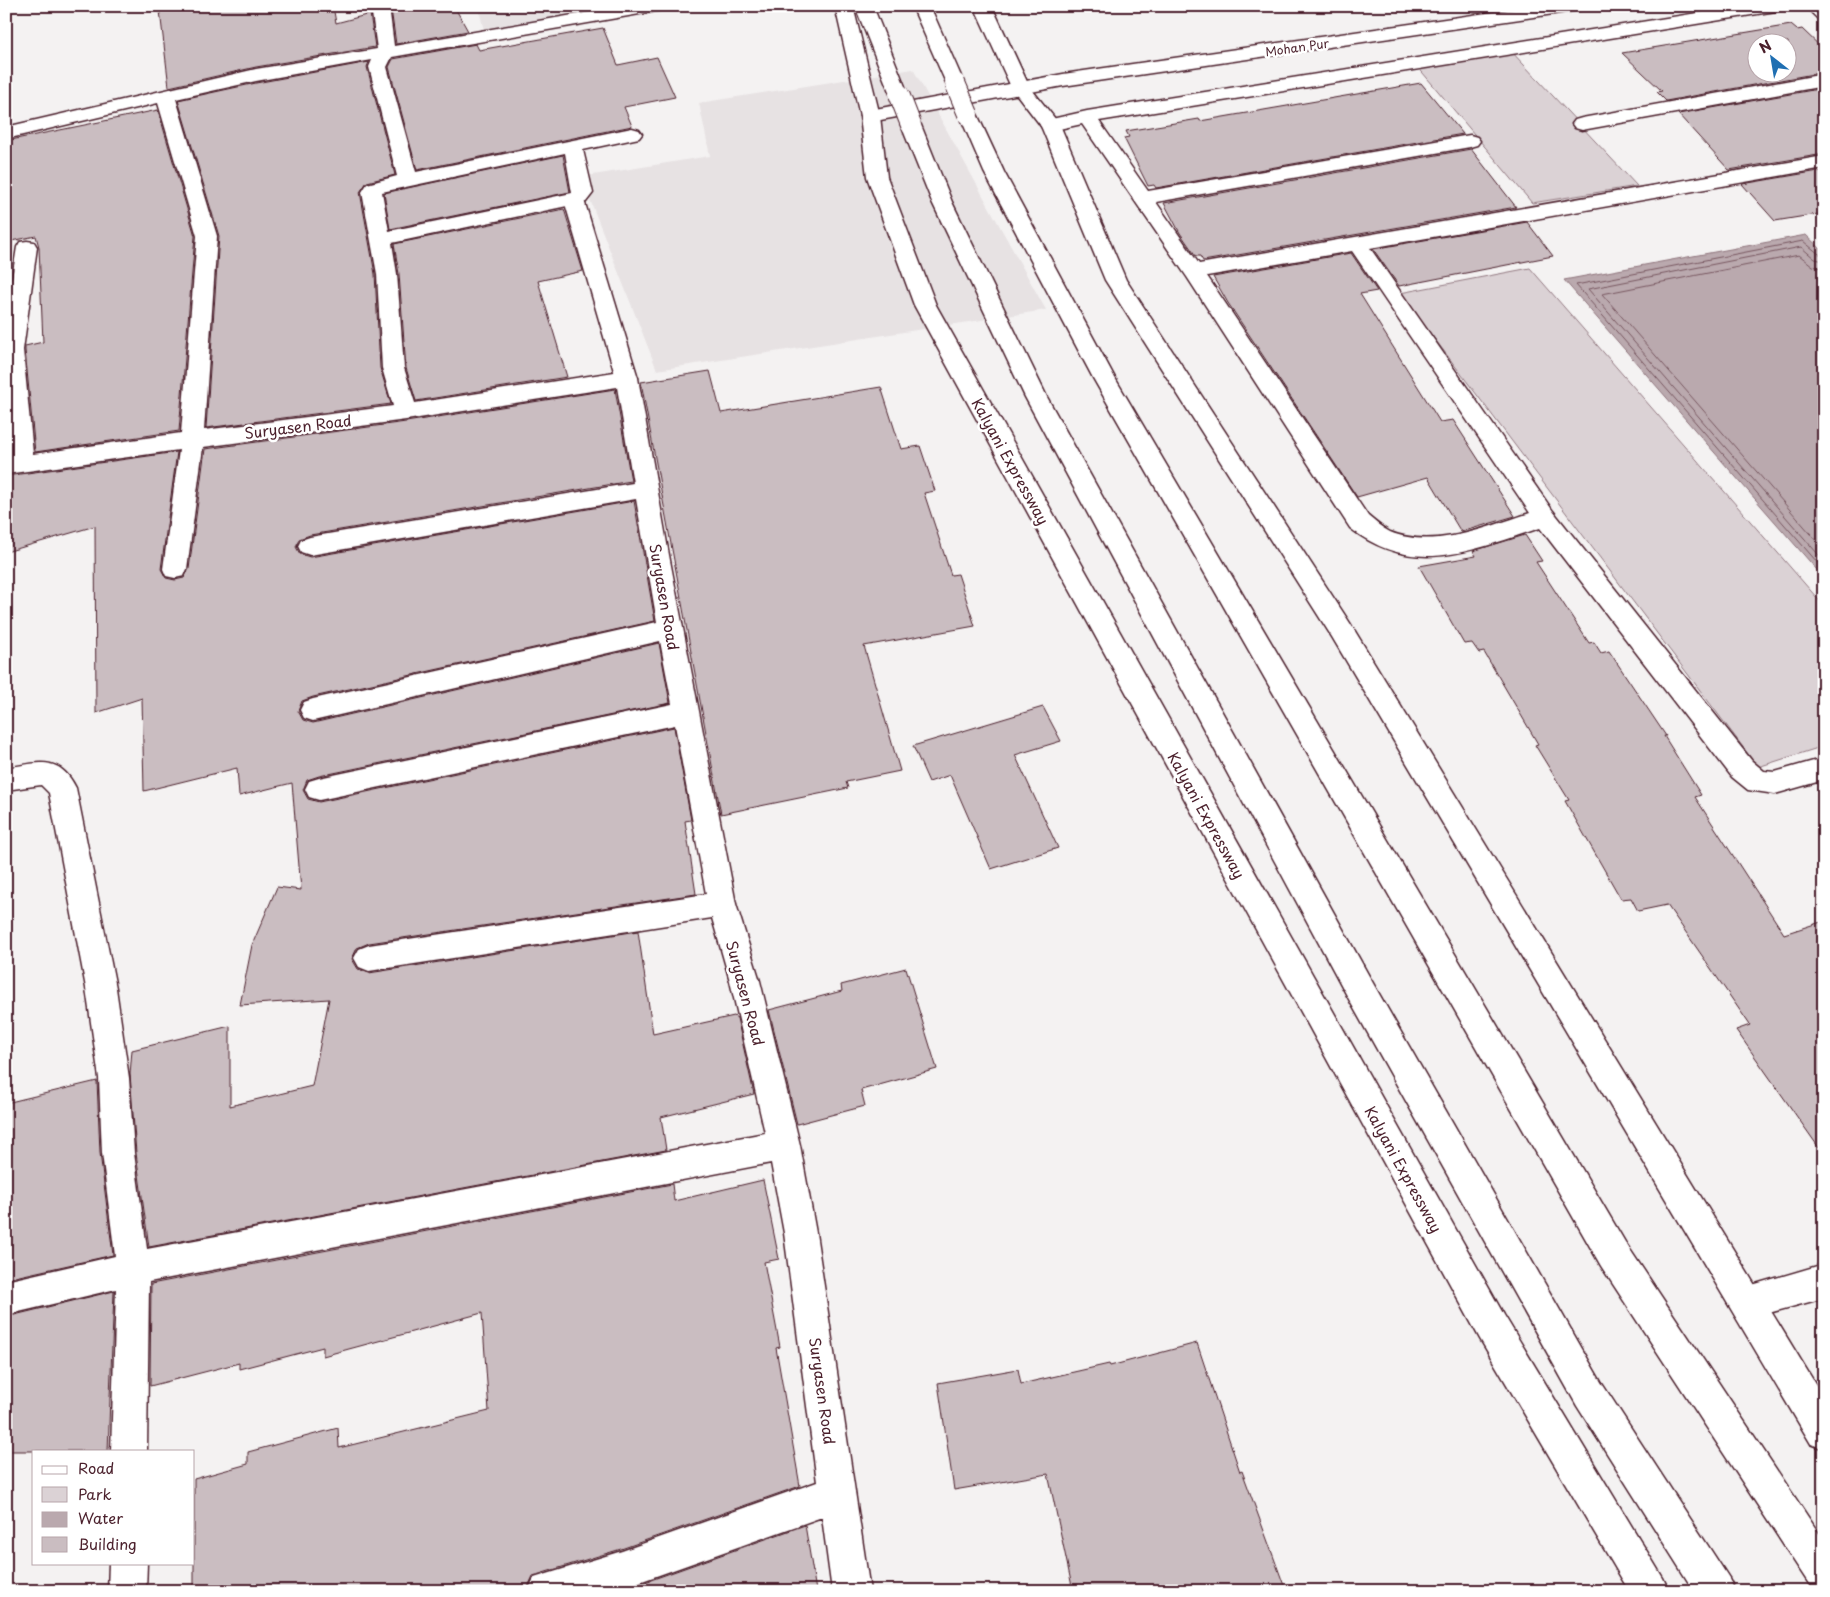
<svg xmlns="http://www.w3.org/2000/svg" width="1830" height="1597" viewBox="0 0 1830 1597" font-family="'Playpen Sans',sans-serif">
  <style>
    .built { fill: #e7e2e3 }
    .green { fill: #dbd2d5; stroke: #927880 }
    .water { fill: #baa9ae; stroke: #8d727a }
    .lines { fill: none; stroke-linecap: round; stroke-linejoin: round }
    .shore { stroke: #77565f; stroke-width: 1 }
    .building { fill: #cabdc1; stroke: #4a1f2b; fill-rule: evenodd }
    .lane-casing { stroke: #4a1f2b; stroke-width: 3 }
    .street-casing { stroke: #4a1f2b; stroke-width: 3 }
    .highway-casing { stroke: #4a1f2b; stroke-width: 3 }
    .lane { fill: #fff; fill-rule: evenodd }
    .street { fill: #fff; fill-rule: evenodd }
    .highway { fill: #fff; fill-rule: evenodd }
    .highway-bridge-casing { stroke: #4a1f2b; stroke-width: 22; stroke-linecap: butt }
    .highway-bridge { stroke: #fff; stroke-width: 20 }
    .labels { text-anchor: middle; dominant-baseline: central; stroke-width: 5; stroke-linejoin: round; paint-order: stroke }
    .far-street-label { font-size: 12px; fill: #4a1f2b; stroke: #fff }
    .street-label { font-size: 15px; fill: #4a1f2b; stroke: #fff }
  </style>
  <rect width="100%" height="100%" fill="#f4f2f2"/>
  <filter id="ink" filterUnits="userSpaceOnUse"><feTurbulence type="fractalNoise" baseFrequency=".02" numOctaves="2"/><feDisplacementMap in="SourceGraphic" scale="10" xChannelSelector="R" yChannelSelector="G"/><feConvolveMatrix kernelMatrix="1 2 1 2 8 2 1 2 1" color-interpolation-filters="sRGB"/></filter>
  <g filter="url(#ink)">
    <g class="built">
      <polygon points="478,6 618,6 484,30"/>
      <polygon points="913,69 1046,310 657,370 581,177 710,156 699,103"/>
    </g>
    <g class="green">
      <polygon points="1510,50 1637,186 1532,203 1417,66"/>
      <polygon points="1530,268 1824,606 1824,746 1758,767 1400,293"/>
    </g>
    <polygon class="water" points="1806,235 1824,252 1824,578 1564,280"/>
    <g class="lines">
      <g class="shore">
        <polyline points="1824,255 1819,254 1803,241 1576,285 1824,570"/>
        <polyline points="1824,261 1815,259 1801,247 1588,289 1824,561"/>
        <polyline points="1824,269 1813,266 1799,255 1602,294 1824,549"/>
      </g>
    </g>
    <g class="building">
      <polygon points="186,6 333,6 336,23 370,14 375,47 256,67 169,87 160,11"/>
      <polygon points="405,6 454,6 468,31 396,44 391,9"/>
      <path d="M1791 25 1797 30 1802 29 1824 50V72L1666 101 1657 92 1662 91 1622 53ZM1758 42H1788V72H1758Z"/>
      <polygon points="603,28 618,65 657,57 675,97 624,107 632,126 417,170 389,67 393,59 476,44 479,50"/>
      <polygon points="369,62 367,67 395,175 367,182 360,192 375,274 380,368 391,404 206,428 219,236 178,100 256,83"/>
      <polygon points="1421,83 1463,134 1156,188 1154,185 1148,186 1124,138 1129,137 1126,131 1199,119 1200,121"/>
      <polygon points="1824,88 1824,154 1729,170 1678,114"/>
      <polygon points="158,110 195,236 179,431 35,452 25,350 25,346 43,342 39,247 36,236 6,242 6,141"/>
      <polygon points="1471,149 1516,207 1203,261 1200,256 1196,256 1180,233 1164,203"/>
      <polygon points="563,155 570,192 390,229 384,193"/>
      <polygon points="1819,171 1824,175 1824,213 1775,221 1742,184"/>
      <polygon points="564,209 583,271 538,281 567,377 416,401 406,368 399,274 394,244"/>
      <polygon points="1527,222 1553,256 1399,286 1373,249"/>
      <polygon points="1351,253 1377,291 1360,294 1440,422 1453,420 1515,516 1461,532 1428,477 1357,497 1228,303 1213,277"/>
      <polygon points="710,371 721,413 881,387 901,449 920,446 935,491 924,493 951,575 958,574 975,626 864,646 900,771 846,782 848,788 721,814 641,382"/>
      <polygon points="615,389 631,481 310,535 299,539 296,547 300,554 310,557 634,501 655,621 313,697 302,701 298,711 303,720 313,723 659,643 670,703 319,776 307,780 303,790 308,799 319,802 674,727 691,820 685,821 696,894 369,943 357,948 352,959 358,969 369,973 638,931 653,1034 734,1016 737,1018 754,1094 661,1117 666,1150 149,1247 136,1153 130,1074 132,1050 230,1026 230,1106 312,1086 329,999 240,1005 252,945 277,887 301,890 292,783 239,796 237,768 144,791 142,698 96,713 95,526 6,552 6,476 177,452 161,569 166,578 175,580 184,578 189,569 205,449 406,422"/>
      <polygon points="1525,535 1542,561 1536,562 1589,643 1594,642 1601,653 1609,651 1666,736 1664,736 1701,795 1695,797 1784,934 1824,921 1824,1155 1736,1030 1750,1025 1667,905 1638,911 1631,898 1621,899 1565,801 1569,800 1535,745 1538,744 1484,652 1479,653 1472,643 1464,644 1419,566 1476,556 1473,551"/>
      <polygon points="1043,707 1061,741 1015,755 1058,848 991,869 950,775 929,782 913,746"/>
      <polygon points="906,968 937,1069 861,1090 865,1106 797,1124 769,1010 842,991 841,985"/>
      <polygon points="97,1081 100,1153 113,1255 6,1279 6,1103"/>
      <polygon points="763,1180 779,1259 764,1262 780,1347 776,1348 800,1486 621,1549 533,1576 526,1591 194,1591 194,1479 248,1464 248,1452 338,1428 339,1448 489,1411 482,1313 323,1356 323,1347 239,1369 239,1363 150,1386 151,1284 672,1184 674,1201"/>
      <polygon points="114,1291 108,1451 6,1451 6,1317"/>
      <polygon points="1197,1343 1240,1472 1242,1471 1286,1591 1073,1591 1048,1474 954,1490 938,1383 1018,1369 1021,1384 1109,1364 1110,1366"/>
      <polygon points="805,1525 816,1591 620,1591"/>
    </g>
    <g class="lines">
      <g class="lane-casing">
        <polygon id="lane" points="574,194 581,196 584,200 638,378 635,383 627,386 619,383 616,378 564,200 567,196"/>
      </g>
      <g class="street-casing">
        <g id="street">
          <path d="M371 6H389L394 46 625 6H666L663 10 657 11 392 57 387 67 416 172 632 128 639 130 642 134 639 138 583 150 593 193 586 202 392 243 397 274 404 368 415 403 627 370 635 373 638 378 669 555 736 904 760 981 800 1145 816 1233 870 1591H832L822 1517 614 1591H528L534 1578 622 1551 817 1482 784 1233 771 1163 149 1282 147 1451H111L116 1289 6 1315V1281L115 1256 102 1153 99 1078 86 988 49 793 41 785 6 790V768C37 763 59 754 76 788L116 988 129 1078 134 1153 147 1249 765 1133 730 981 712 918 369 971 359 967 354 958 359 949 369 945 706 894 675 725 319 800 309 797 305 789 309 781 319 778 672 704 660 641 313 721 304 718 300 710 304 702 313 699 657 622 636 499 310 555 301 552 298 546 301 540 310 537 633 483 617 387 406 420 203 447 187 569 184 576 175 578 166 576 163 569 179 450 6 474V458L10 457 6 413V316L17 247 20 242 27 241 34 242 37 247 23 350 33 454 181 433 197 236 158 103 6 139V127L256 69 377 49ZM372 60 369 67 397 176 367 184 362 192 377 274 382 368 393 406 204 430 217 236 176 99 256 81ZM565 153 572 193 389 231 382 192Z"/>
          <polygon points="1536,6 1583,6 1580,10 1574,11 1063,86 870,122 863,120 860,116 863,112 870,110 1063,74"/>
          <path d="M1741 6H1785L1782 10 1776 11 1099 121 1148 191 1470 135 1477 137 1480 141 1477 145 1470 147 1156 202 1199 264 1824 156V168L1370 248 1553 511 1752 761 1764 771 1775 772 1824 758V780L1775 794 1748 790 1732 777 1540 528C1472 550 1414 578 1350 528L1187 277 1082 124 1050 131 1043 129 1040 125 1043 121 1087 111ZM1352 251 1530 513C1487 527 1434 550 1390 532 1382 528 1374 521 1368 516L1207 276Z"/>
          <polygon points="1805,6 1824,6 1824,20 1818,19"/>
          <polygon points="1824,74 1824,86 1582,130 1575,128 1572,124 1575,120 1582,118"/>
          <polygon points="1824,1264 1824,1298 1747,1319 1735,1314 1730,1302 1735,1290"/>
          <polygon points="109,1563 147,1563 146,1591 108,1591"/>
        </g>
      </g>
      <g class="highway-casing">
        <g id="highway">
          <polygon points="835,6 853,6 880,116 887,177 936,305 1504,1315 1663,1578 1669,1591 1629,1591 1480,1339 914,305 867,177 860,116"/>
          <polygon points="855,6 873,6 908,94 906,98 892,98 890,94"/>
          <polygon points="912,6 930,6 964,83 962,87 948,87 946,83"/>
          <polygon points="974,6 992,6 1029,86 1060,125 1126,280 1350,623 1824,1398 1824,1449 1811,1444 1332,637 1105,280 1041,126 1011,87"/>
          <polygon points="968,108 975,110 977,114 1004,172 1115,378 1625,1242 1824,1541 1824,1591 1811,1587 1601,1266 1093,378 984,172 959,114 961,110"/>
          <polygon points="911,119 918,121 921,125 952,202 1047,397 1374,985 1601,1382 1729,1578 1735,1591 1694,1591 1577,1406 1352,1005 1025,397 932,202 901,125 904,121"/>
        </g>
      </g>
      <use href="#lane" class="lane"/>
      <use href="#street" class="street"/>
      <use href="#highway" class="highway"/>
      <g class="highway-bridge-casing">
        <g id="highway-bridge">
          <polyline points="955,83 968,114"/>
          <polyline points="899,94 911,125"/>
        </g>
      </g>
      <use href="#highway-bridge" class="highway-bridge"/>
    </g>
  </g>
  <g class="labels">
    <g class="far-street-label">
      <text transform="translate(1297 47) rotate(-8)">Mohan Pur</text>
    </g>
    <g class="street-label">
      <text transform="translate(298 426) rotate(-7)">Suryasen Road</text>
      <text transform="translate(1011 461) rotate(61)">Kalyani Expressway</text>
      <text transform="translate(665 597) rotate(80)">Suryasen Road</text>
      <text transform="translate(1207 815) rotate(61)">Kalyani Expressway</text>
      <text transform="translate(746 993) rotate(75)">Suryasen Road</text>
      <text transform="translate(1404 1169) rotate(61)">Kalyani Expressway</text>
      <text transform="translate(823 1391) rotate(82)">Suryasen Road</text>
    </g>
  </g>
  <rect width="1830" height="1597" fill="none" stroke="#fff" stroke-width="25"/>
  <rect x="12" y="12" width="1805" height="1572" fill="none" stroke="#4a1f2b" stroke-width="2" filter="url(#ink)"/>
  <rect x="32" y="1450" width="162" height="115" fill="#ffffff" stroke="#b7a5aa"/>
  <rect x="42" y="1466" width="25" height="8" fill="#ffffff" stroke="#b7a5aa"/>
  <text x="78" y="1474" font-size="15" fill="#4a1f2b">Road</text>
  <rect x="42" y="1487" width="25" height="15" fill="#dbd2d5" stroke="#b7a5aa"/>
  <text x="78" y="1500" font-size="15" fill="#4a1f2b">Park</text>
  <rect x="42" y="1512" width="25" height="15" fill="#baa9ae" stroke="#b7a5aa"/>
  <text x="78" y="1524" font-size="15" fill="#4a1f2b">Water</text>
  <rect x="42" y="1537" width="25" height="15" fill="#cabdc1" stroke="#b7a5aa"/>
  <text x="78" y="1550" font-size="15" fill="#4a1f2b">Building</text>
  <g transform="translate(1772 58) rotate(329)"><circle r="24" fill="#ffffff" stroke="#b7a5aa"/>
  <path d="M0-4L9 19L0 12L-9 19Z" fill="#1f6fb2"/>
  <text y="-8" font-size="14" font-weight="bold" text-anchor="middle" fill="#4a1f2b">N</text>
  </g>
</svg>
